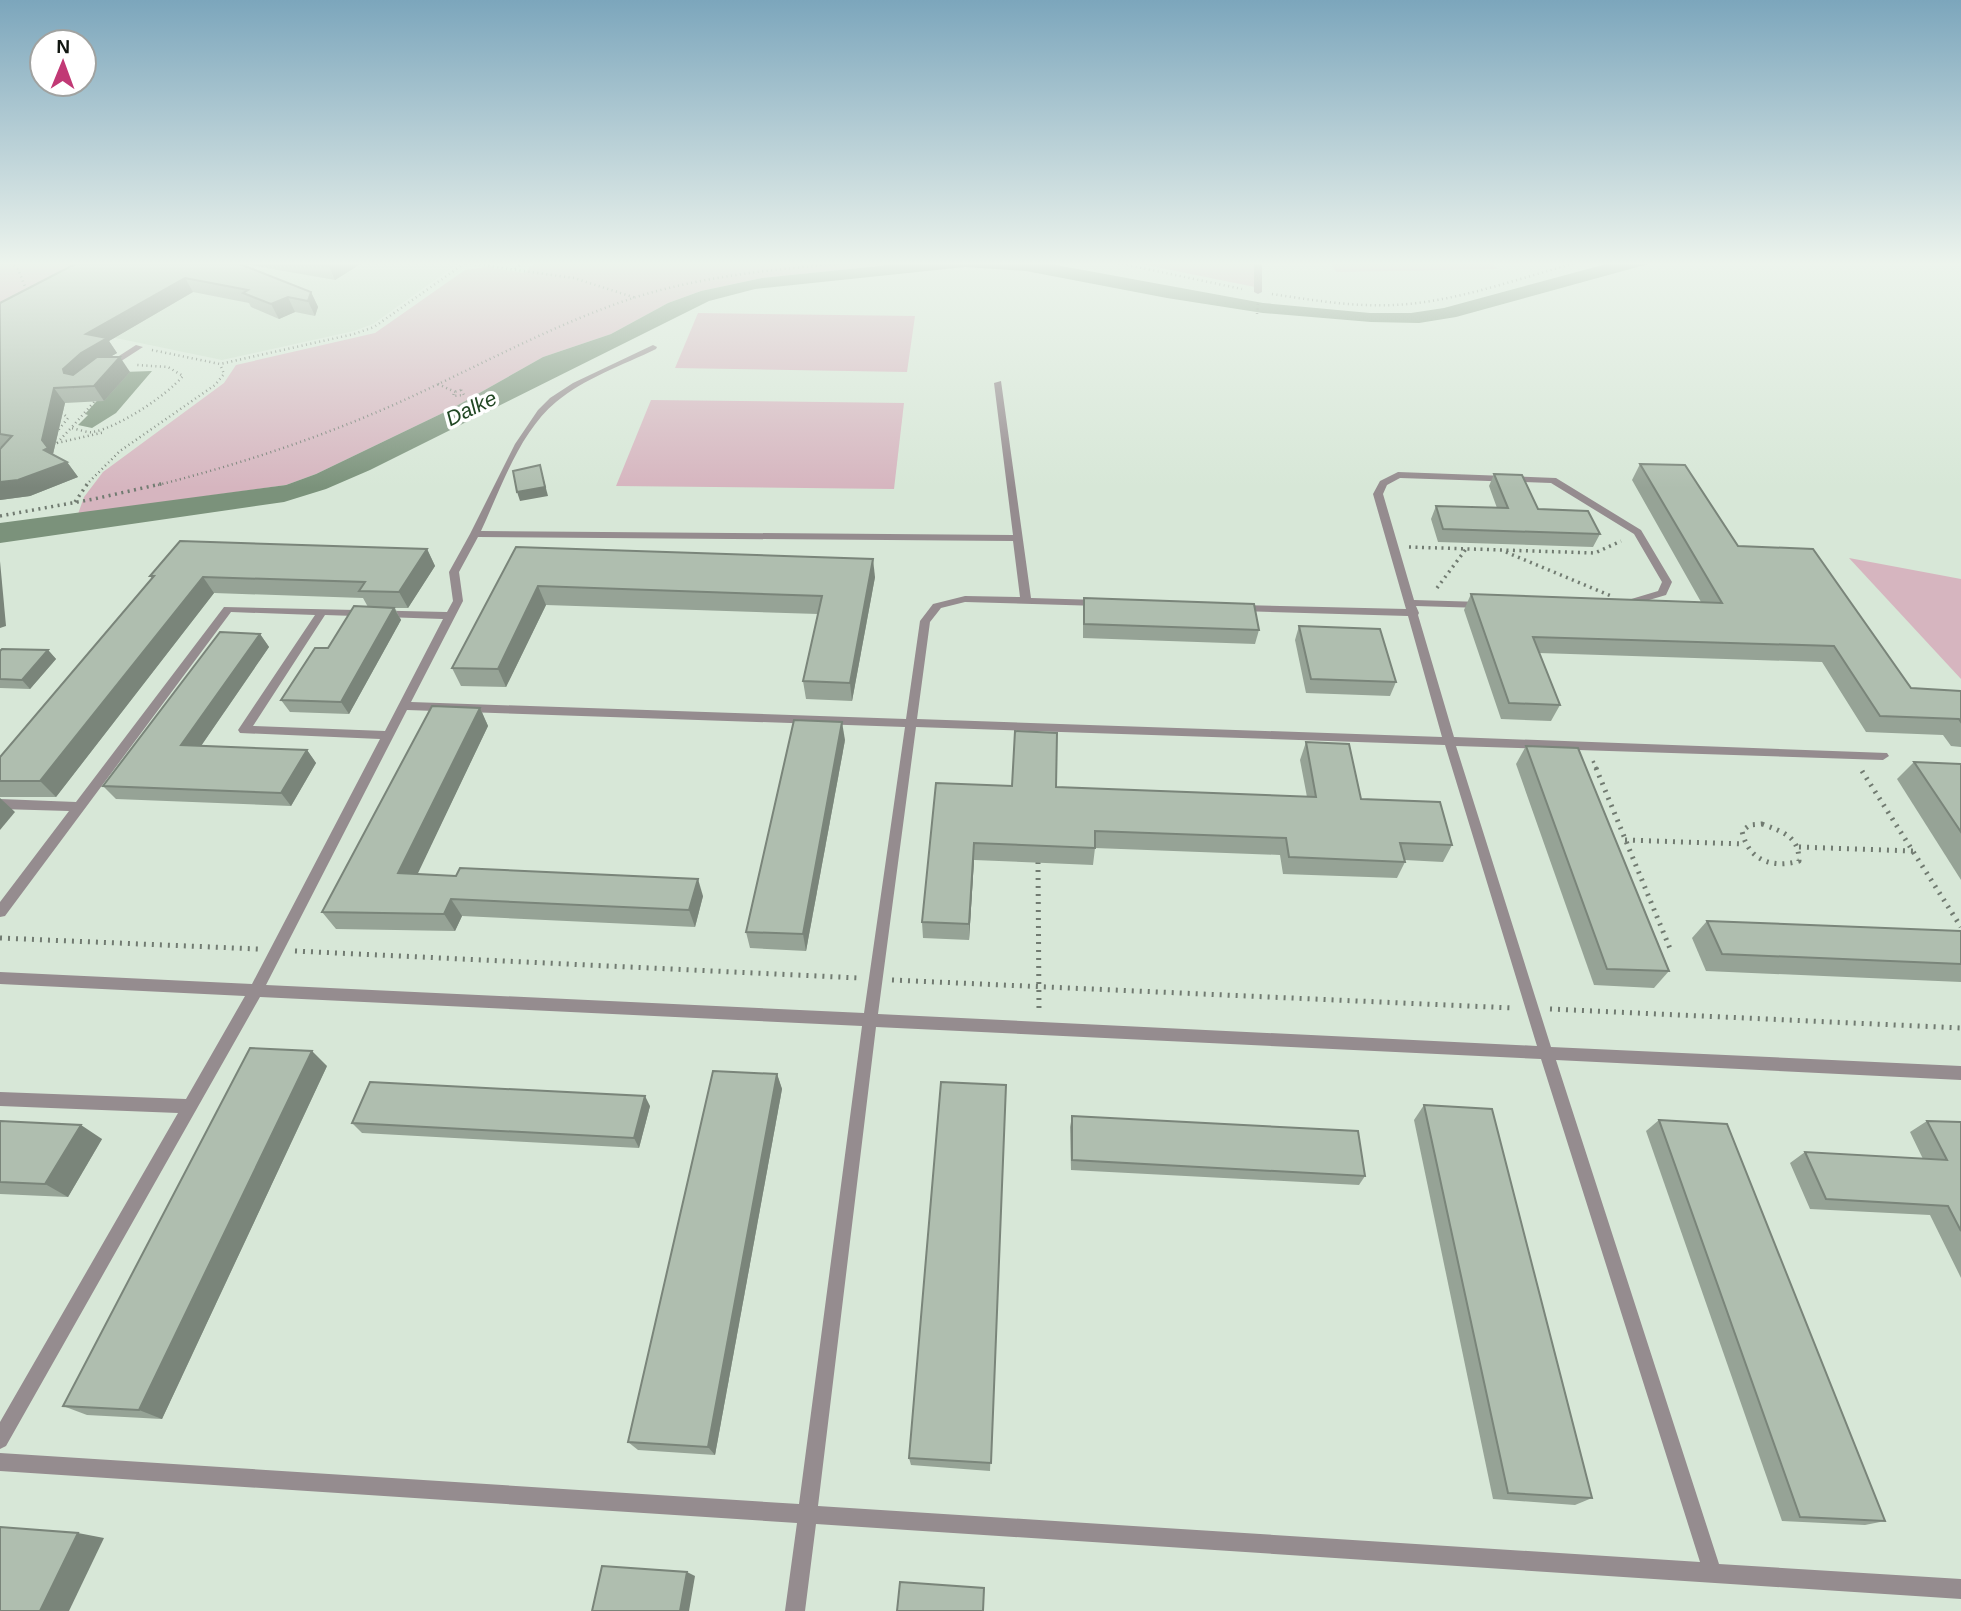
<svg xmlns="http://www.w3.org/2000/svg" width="1961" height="1611" viewBox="0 0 1961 1611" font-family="Arial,sans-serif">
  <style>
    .built { fill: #c8ddc8 }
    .green { fill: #d6b5bf }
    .water { fill: #7b927b }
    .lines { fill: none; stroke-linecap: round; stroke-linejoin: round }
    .path-far2 { stroke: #717b71; stroke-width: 2.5; stroke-dasharray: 1 3.5; stroke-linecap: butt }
    .path-far1 { stroke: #717b71; stroke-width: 3.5; stroke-dasharray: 2 4.5; stroke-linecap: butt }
    .path { stroke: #717b71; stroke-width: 5; stroke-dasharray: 2 6; stroke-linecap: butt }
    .lane { fill: #958c8f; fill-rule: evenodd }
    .wall { fill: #96a396 }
    .shaded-wall { fill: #7a857a }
    .building { fill: #afbeaf; stroke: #7a857a; stroke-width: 2 }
    .labels { text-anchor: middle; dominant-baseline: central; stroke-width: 7; stroke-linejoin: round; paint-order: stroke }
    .far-water-label { font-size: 21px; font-style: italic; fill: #214724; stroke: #fff }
  </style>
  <rect width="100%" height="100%" fill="#d7e7d7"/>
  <polygon class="built" points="87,263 459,263 373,324 354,331 222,360 0,314"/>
  <g class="green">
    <polygon points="0,263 84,263 0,306"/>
    <polygon points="535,263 908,263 762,278 701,291 668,303 611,334 543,357 451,409 316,474 286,485 78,514 84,497 103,472 224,383 236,365 375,333 465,270 487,267 524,273"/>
    <polygon points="1136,263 1254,263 1255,287"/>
    <polygon points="1331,263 1493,263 1498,269 1336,272"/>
    <polygon points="698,313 915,316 907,372 675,368"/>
    <polygon points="651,400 904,403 894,489 616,486"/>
    <polygon points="1849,558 1961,579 1961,679"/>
  </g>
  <g class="water">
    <polygon points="908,263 1045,263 1263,303 1370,313 1411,313 1444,308 1610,263 1652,263 1456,317 1419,323 1371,322 1263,313 1167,298 1026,271 965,267 755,289 709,301 370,470 326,489 284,502 0,543 0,523 286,485 316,474 451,409 543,357 611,334 668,303 701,291 762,278"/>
    <polygon points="152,371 116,413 92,428 78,425 88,415 85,414 123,372"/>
  </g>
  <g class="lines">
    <g class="path-far2">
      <polyline points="10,263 18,269 28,294"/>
      <polyline points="466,263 574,278 636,298"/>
      <polyline points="1118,263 1242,289"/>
      <polyline points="515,269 523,263"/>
      <path d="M1272 294C1312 300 1353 307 1394 305 1456 302 1516 279 1576 263"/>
      <polyline points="1257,314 1258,301"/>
      <polyline points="152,350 220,364 354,334 374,327 465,263"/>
      <polyline points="438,384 455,392"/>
      <polygon points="461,390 464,395 453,396 454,392"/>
      <path d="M94 402 71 428C78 429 87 433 93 432 119 427 166 396 183 376L168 367 137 365"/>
      <polyline points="56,433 68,418 58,409"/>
      <polyline points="57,443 105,432"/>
      <polyline points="57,443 71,428"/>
      <polyline points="86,485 120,451 215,385 224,374 220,364"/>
      <path d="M158 485C241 464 322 437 400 402 477 367 552 325 633 298 702 276 776 269 848 263"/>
    </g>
    <g class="path-far1">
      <polyline points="75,502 88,483"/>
      <polyline points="0,516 94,499 165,483"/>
      <polyline points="1409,547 1595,553 1621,541"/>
      <polyline points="1506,552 1611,596"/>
      <polyline points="1437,588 1466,549"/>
      <polyline points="1593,761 1597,770"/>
    </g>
    <g class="path">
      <polyline points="1596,768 1671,951"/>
      <polyline points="1862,771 1961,927"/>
      <path d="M1762 824C1783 832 1799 836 1799 861 1772 869 1748 860 1742 831L1750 825Z"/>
      <polyline points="1625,840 1743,844"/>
      <polyline points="1799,847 1913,851"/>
      <polyline points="1038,862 1039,1011"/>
      <polyline points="0,938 258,949"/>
      <polyline points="295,951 859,978"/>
      <polyline points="892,980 1513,1008"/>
      <polyline points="1550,1009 1961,1028"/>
    </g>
    <g class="lane">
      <polygon points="1254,263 1262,263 1262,292 1258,294 1254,292"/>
      <polygon points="136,345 143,347 112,367 105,365"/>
      <path d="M653 345 657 347 656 349C623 365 585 378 556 402 519 433 501 488 481 531L1013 535 994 383 1001 381 1031 598 1099 600 1104 603 1099 606 965 602 941 608 930 622 917 719 1442 737 1408 616 1240 611 1235 608 1240 605 1406 609 1373 494 1380 481 1398 472 1556 478 1641 530 1672 582 1666 595 1622 608 1618 607V603L1658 591 1662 582 1634 534 1551 483 1400 478 1387 485 1383 494 1414 600 1482 602 1487 605 1482 608 1416 606 1419 613 1418 615 1454 737 1887 753 1889 756 1883 760 1456 746 1551 1047 1961 1066V1080L1556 1060 1719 1564 1961 1579V1599L816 1524 805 1611H785L797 1523 0 1471V1453L799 1504 862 1026 260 997 6 1446 0 1449V1422L178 1113 0 1106V1092L186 1099 245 996 0 984V972L252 984 380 739 240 733 238 730 240 727 315 615 231 612 5 916 0 917V902L69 811 0 809V799L76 802 224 607 447 612 453 601 449 572 470 534 515 444 538 410 550 398 573 383ZM478 537 1013 541 1020 597 965 596 933 604 920 621 906 719 411 702 463 601 459 572ZM325 615 443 619 385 731 253 726ZM407 710 905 727 864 1013 266 985ZM916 727 1445 745 1537 1046 878 1014ZM876 1027 1541 1059 1700 1562 818 1506Z"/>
    </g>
  </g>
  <g class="wall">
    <polygon points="72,263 362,263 335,280 239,263 311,292 318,307 315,316 295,312 279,319 251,307 249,303 193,292 109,341 117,353 110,357 130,372 104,401 65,403 53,454 67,462 78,477 30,496 0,500 0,449 2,447 0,447 0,303 73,265"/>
    <polygon points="1289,263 1315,263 1315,264 1290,264"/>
    <polygon points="1640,464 1911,688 1961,691 1961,747 1951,746 1943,735 1866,732 1822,662 1539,653 1560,705 1551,721 1501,719 1464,610 1471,594 1701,602 1632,480"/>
    <polygon points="1494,474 1538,509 1600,534 1593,547 1438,542 1431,519 1436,506 1497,508 1489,486"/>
    <polygon points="516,547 875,577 852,701 806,699 803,681 818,614 546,605 506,687 461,686 452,668"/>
    <polygon points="427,549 435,566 408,608 395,608 401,620 349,714 290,712 281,700 328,648 368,607 363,598 214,593 56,797 0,797 0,757 152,579 150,576"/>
    <polygon points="1084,598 1259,630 1255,644 1083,638 1083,612"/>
    <polygon points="1299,626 1396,682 1390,696 1306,693 1295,640"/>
    <polygon points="260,634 269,647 201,746 307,750 316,763 291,806 116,799 103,786"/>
    <polygon points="48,650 56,659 30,689 0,688 0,651"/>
    <polygon points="480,708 488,726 417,874 703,896 695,927 462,916 455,931 336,929 322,912"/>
    <polygon points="845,740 806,951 750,948 746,932"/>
    <polygon points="1306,742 1361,799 1452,845 1443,862 1405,860 1405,862 1397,878 1283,874 1280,855 1095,848 1093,865 974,860 969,940 923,938 922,922 936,783 1307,797 1300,760"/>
    <polygon points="1526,746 1669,971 1654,988 1594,985 1516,764"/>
    <polygon points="1914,762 1961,764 1961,880 1897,779"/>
    <polygon points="1707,921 1961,931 1961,982 1706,971 1692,938"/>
    <polygon points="327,1066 162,1419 87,1415 63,1406"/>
    <polygon points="777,1074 782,1089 715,1455 638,1450 628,1442"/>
    <polygon points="1006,1085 990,1471 911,1465 909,1458"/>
    <polygon points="1424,1105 1592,1498 1575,1505 1493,1499 1414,1120"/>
    <polygon points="650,1106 639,1148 362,1133 352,1123"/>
    <polygon points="1072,1116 1365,1176 1359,1185 1071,1170 1070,1127"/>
    <polygon points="1659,1120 1885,1521 1865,1525 1782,1521 1646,1131"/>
    <polygon points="0,1121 102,1139 68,1197 0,1194"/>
    <polygon points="1927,1121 1961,1122 1961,1278 1930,1215 1810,1209 1790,1163 1805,1152 1923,1159 1910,1132"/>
  </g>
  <g class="shaded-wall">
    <polygon points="334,263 362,263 335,280 329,266"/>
    <polygon points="185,278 193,292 109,341 117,353 91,368 73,384 74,389 64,373 63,369 81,353 86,334"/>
    <polygon points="311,292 318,307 315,316 308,301"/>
    <polygon points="288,297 295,312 279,319 271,304"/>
    <polygon points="120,357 130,372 104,401 94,386"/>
    <polygon points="54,388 65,403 53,454 44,450 42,440"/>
    <polygon points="67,462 78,477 30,496 0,500 0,482"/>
    <polygon points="540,465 548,496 520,501 517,492"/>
    <polygon points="427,549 435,566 408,608 399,592"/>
    <polygon points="873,559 875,577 852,701 850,683"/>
    <polygon points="0,561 6,626 0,628"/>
    <polygon points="203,577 214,593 56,797 40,781"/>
    <polygon points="538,586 546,605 506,687 498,669"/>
    <polygon points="394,608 401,620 349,714 341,702"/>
    <polygon points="260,634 269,647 192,759 181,745"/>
    <polygon points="48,650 56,659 30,689 22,680"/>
    <polygon points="480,708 488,726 410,890 398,873"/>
    <polygon points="842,722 845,740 806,951 803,934"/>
    <polygon points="307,750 316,763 291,806 281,793"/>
    <polygon points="0,798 15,812 0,830"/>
    <polygon points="974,843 974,860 969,940 969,924"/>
    <polygon points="698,879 703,896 695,927 689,910"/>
    <polygon points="451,899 462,916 455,931 444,914"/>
    <polygon points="312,1051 327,1066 162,1419 139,1410"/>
    <polygon points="777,1074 782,1089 715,1455 708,1447"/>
    <polygon points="645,1096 650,1106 639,1148 634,1138"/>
    <polygon points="81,1125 102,1139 68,1197 45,1184"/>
    <polygon points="78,1533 104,1538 69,1611 40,1611"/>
    <polygon points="687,1572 695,1576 689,1611 680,1611"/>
  </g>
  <g class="building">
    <polygon points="77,263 237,263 311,292 308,301 288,297 271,304 243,293 248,290 185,278 86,334 107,338 81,353 63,369 64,373 73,375 97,357 120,357 94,386 54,388 42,440 48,448 44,450 67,462 18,480 0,482 0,449 12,436 0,434 0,303"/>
    <polygon points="311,263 334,263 329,266"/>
    <polygon points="1640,464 1685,465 1738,546 1813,549 1911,688 1961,691 1961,722 1959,719 1880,716 1834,646 1533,637 1560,705 1509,703 1471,594 1722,603"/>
    <polygon points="540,465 545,487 517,492 513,471"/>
    <polygon points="1494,474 1522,475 1538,509 1588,511 1600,534 1443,529 1436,506 1508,508"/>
    <polygon points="180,541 427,549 399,592 359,591 365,582 203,577 40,781 0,781 0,757 154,576 150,576"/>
    <polygon points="516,547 873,559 850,683 803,681 822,596 538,586 498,669 452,668"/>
    <polygon points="1084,598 1254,604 1259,630 1084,624"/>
    <polygon points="354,606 394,608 341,702 281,700 315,648 328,648"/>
    <polygon points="1299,626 1380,629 1396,682 1311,679"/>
    <polygon points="220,632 260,634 181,745 307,750 281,793 103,786"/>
    <polygon points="2,649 48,650 22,680 0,679 0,651"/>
    <polygon points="432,706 480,708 398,873 456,876 460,868 698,879 689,910 451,899 444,914 322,912"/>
    <polygon points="794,720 842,722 803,934 746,932"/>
    <polygon points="1015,731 1057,733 1056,787 1316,797 1306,742 1349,744 1361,799 1440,802 1452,845 1400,843 1405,862 1289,857 1286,838 1095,831 1095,848 974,843 969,924 922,922 936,783 1012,786"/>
    <polygon points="1526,746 1578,748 1669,971 1607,969"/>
    <polygon points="1914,762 1961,764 1961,832"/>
    <polygon points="1707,921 1961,931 1961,964 1722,954"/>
    <polygon points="250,1048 312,1051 139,1410 63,1406"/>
    <polygon points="713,1071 777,1074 708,1447 628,1442"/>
    <polygon points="370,1082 645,1096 634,1138 352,1123"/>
    <polygon points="941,1082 1006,1085 991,1463 909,1458"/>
    <polygon points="1424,1105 1492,1109 1592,1498 1508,1493"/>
    <polygon points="1072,1116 1358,1131 1365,1176 1072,1160"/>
    <polygon points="1659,1120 1727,1124 1885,1521 1800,1517"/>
    <polygon points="0,1121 81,1125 45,1184 0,1182"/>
    <polygon points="1927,1121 1961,1122 1961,1231 1948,1206 1826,1199 1805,1152 1947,1160"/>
    <polygon points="0,1527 78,1533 40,1611 0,1611"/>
    <polygon points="602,1566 687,1572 680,1611 592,1611"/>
    <polygon points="900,1582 984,1588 983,1611 897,1611"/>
  </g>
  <linearGradient id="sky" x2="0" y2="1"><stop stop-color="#7ca6bc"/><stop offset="0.54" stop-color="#edf4ed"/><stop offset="1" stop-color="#edf4ed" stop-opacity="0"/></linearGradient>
  <rect width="1961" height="488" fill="url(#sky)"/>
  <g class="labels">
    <g class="far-water-label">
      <text transform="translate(471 408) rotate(-26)">Dalke</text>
    </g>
  </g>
  <g transform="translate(63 63) rotate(1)"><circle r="33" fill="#ffffff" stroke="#a0a2a0" stroke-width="2"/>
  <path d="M0-5L12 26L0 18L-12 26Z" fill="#c13975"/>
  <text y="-10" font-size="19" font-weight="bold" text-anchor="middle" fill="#111611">N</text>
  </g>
</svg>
